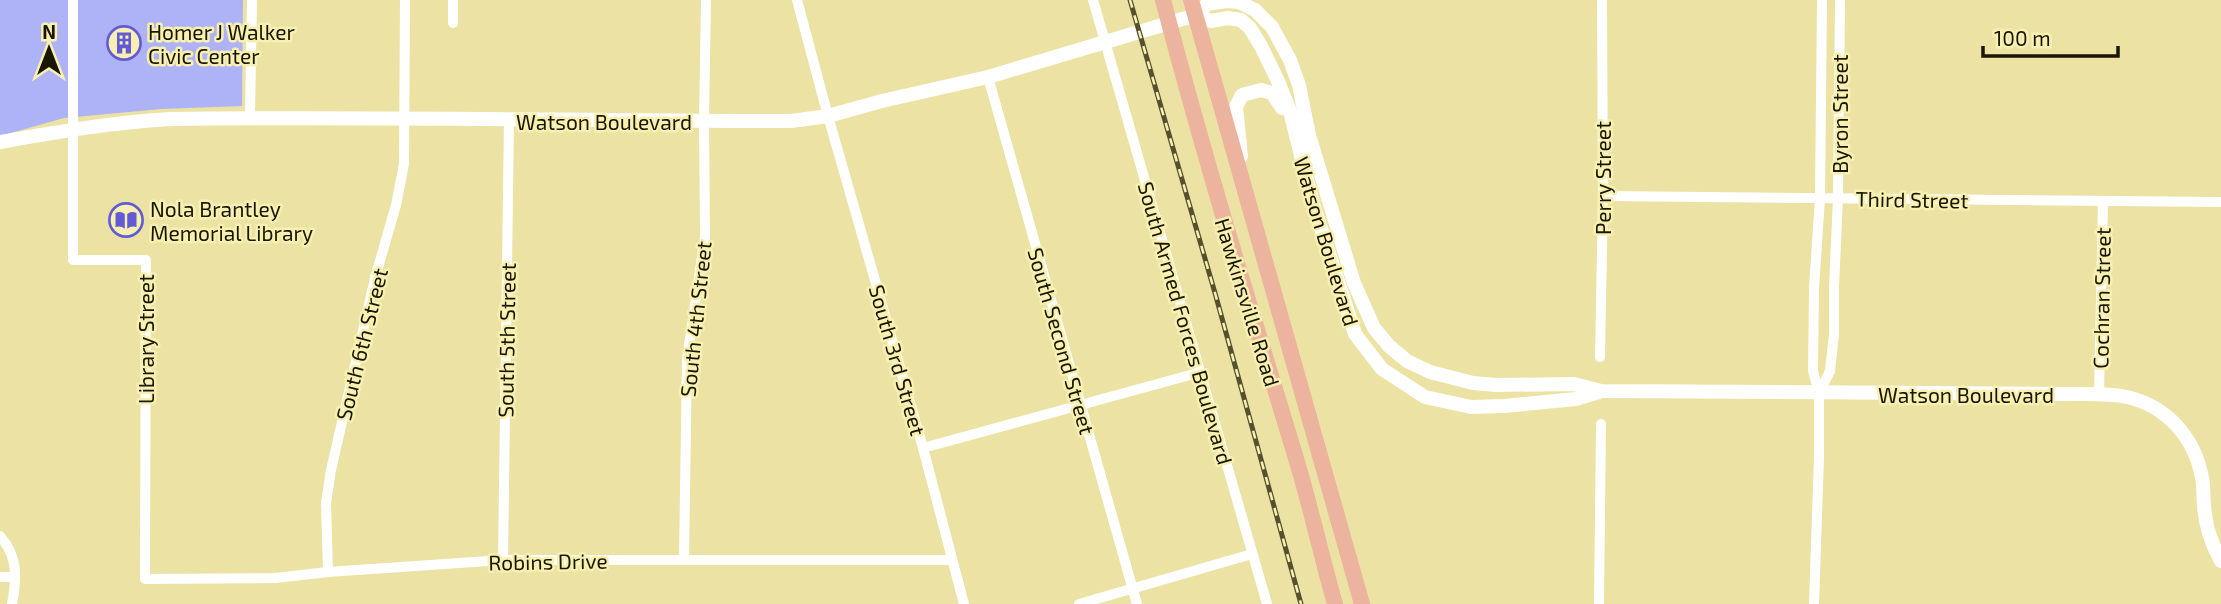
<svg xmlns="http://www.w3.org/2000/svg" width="2221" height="604" viewBox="0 0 2221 604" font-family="'Exo 2',sans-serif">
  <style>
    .green { fill: #aeb2f6 }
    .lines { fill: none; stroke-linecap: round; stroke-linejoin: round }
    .street { stroke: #fff; stroke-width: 10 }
    .secondary { stroke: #fff; stroke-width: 14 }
    .primary { stroke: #ecb49e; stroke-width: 16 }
    .rail-casing { stroke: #55502f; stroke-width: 5 }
    .rail { stroke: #f8f0b1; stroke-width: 2.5; stroke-dasharray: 8; stroke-linecap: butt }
    .labels { text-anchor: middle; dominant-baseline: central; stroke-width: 5; stroke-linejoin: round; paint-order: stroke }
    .poi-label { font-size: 21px; fill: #1a1601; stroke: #f8f0b1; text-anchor: start }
    .street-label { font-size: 21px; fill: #1a1601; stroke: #f8f0b1 }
  </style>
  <rect width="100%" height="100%" fill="#ebe2a4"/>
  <polygon class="green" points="0,0 243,0 242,106 161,109 64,118 0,136"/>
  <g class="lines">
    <g class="street">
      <polyline points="73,0 73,260 146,260 145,579 275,578 328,572 503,560 951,560"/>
      <polyline points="797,0 828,116 923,448 964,604"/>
      <polyline points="1093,0 1267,604"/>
      <polyline points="453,23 453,0"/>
      <polyline points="988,77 1137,604"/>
      <polyline points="250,118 252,0"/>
      <polyline points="1603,196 2221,202"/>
      <polyline points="1600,357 1603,196 1602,0"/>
      <polyline points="1819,393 1830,371 1834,334 1834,287 1838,198 1840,0"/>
      <polyline points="2099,394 2103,201"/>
      <polyline points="923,448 1201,372"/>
      <path d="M0 536C18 556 17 578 12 604"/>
      <polyline points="684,559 687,359 705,236 704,121 706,0"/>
      <polyline points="503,560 509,120"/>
      <polyline points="328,572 326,503 331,470 375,278 396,205 404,164 405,0"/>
      <polyline points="0,577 15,577"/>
      <polyline points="1079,604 1252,554"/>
      <polyline points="1599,604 1601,424"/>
      <polyline points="1814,604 1819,457 1819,393 1813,371 1814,288 1820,198 1822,0"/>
    </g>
    <g class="secondary">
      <polyline points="1196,15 1211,21 1228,18 1241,20 1250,28 1261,46 1277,79 1290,111 1313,204 1355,334 1382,369 1425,397 1471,407 1504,406 1576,399 1599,392"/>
      <path d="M0 142C57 132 114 122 172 119 378 116 584 121 791 121L828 116 882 101 988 77 1196 15 1207 4 1226 1 1239 2 1255 10 1272 27 1290 60 1299 85 1309 135 1354 283 1374 328 1389 346 1407 361 1430 372 1473 383 1496 385 1574 384 1601 391 2084 394C2098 394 2113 394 2127 397 2167 406 2195 438 2202 478 2204 487 2203 496 2204 505 2205 525 2211 543 2221 561"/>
      <polyline points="1241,156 1236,107 1242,95 1261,90 1272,93 1282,108"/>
    </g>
    <g class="primary">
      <path d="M1163 0C1203 153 1249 304 1295 455 1310 504 1321 555 1335 604"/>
      <polyline points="1191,0 1362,604"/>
    </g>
    <g class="rail-casing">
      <polyline id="rail" points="1130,0 1215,293 1301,604"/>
    </g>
    <use href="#rail" class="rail"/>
  </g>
  <defs>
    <g id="building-ring" transform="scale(1.75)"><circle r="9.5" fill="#f8f0b1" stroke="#635bd4" stroke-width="1.5"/><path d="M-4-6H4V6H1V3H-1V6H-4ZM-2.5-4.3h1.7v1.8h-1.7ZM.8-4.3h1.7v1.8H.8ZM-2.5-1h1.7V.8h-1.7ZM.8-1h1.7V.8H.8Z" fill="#635bd4"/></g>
    <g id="library-ring" transform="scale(1.75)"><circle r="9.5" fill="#f8f0b1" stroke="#635bd4" stroke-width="1.5"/><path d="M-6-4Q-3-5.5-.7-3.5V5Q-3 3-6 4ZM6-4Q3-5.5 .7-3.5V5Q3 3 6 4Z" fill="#635bd4"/></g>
  </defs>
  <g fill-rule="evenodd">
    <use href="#building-ring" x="124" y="43"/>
    <use href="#library-ring" x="126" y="220"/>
  </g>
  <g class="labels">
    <g class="poi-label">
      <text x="148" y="31">Homer J Walker<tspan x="148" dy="24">Civic Center</tspan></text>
      <text x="150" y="208">Nola Brantley<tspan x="150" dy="24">Memorial Library</tspan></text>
    </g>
    <g class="street-label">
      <text transform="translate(1839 114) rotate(-90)">Byron Street</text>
      <text x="604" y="121">Watson Boulevard</text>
      <text transform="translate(1602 178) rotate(-90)">Perry Street</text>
      <text transform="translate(1912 199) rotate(1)">Third Street</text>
      <text transform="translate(1327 241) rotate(73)">Watson Boulevard</text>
      <text transform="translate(2101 298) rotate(-89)">Cochran Street</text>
      <text transform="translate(1248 302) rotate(73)">Hawkinsville Road</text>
      <text transform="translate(695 319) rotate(-84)">South 4th Street</text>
      <text transform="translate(1186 323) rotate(74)">South Armed Forces Boulevard</text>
      <text transform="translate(145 339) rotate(-90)">Library Street</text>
      <text transform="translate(506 340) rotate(-89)">South 5th Street</text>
      <text transform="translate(1062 341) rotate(74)">South Second Street</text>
      <text transform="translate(361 344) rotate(-76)">South 6th Street</text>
      <text transform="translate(898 360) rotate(74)">South 3rd Street</text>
      <text x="1966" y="394">Watson Boulevard</text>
      <text transform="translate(548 561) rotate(-1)">Robins Drive</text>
    </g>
  </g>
  <g transform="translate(49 49)" stroke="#f8f0b1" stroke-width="5" paint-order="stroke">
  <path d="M0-5L12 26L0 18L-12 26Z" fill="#1a1601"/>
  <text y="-10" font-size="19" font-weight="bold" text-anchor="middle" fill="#1a1601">N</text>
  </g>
  <path d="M1983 46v10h135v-10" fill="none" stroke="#1a1601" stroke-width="3.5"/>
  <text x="1994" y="46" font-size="21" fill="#1a1601" stroke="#f8f0b1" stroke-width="5" paint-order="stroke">100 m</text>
</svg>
